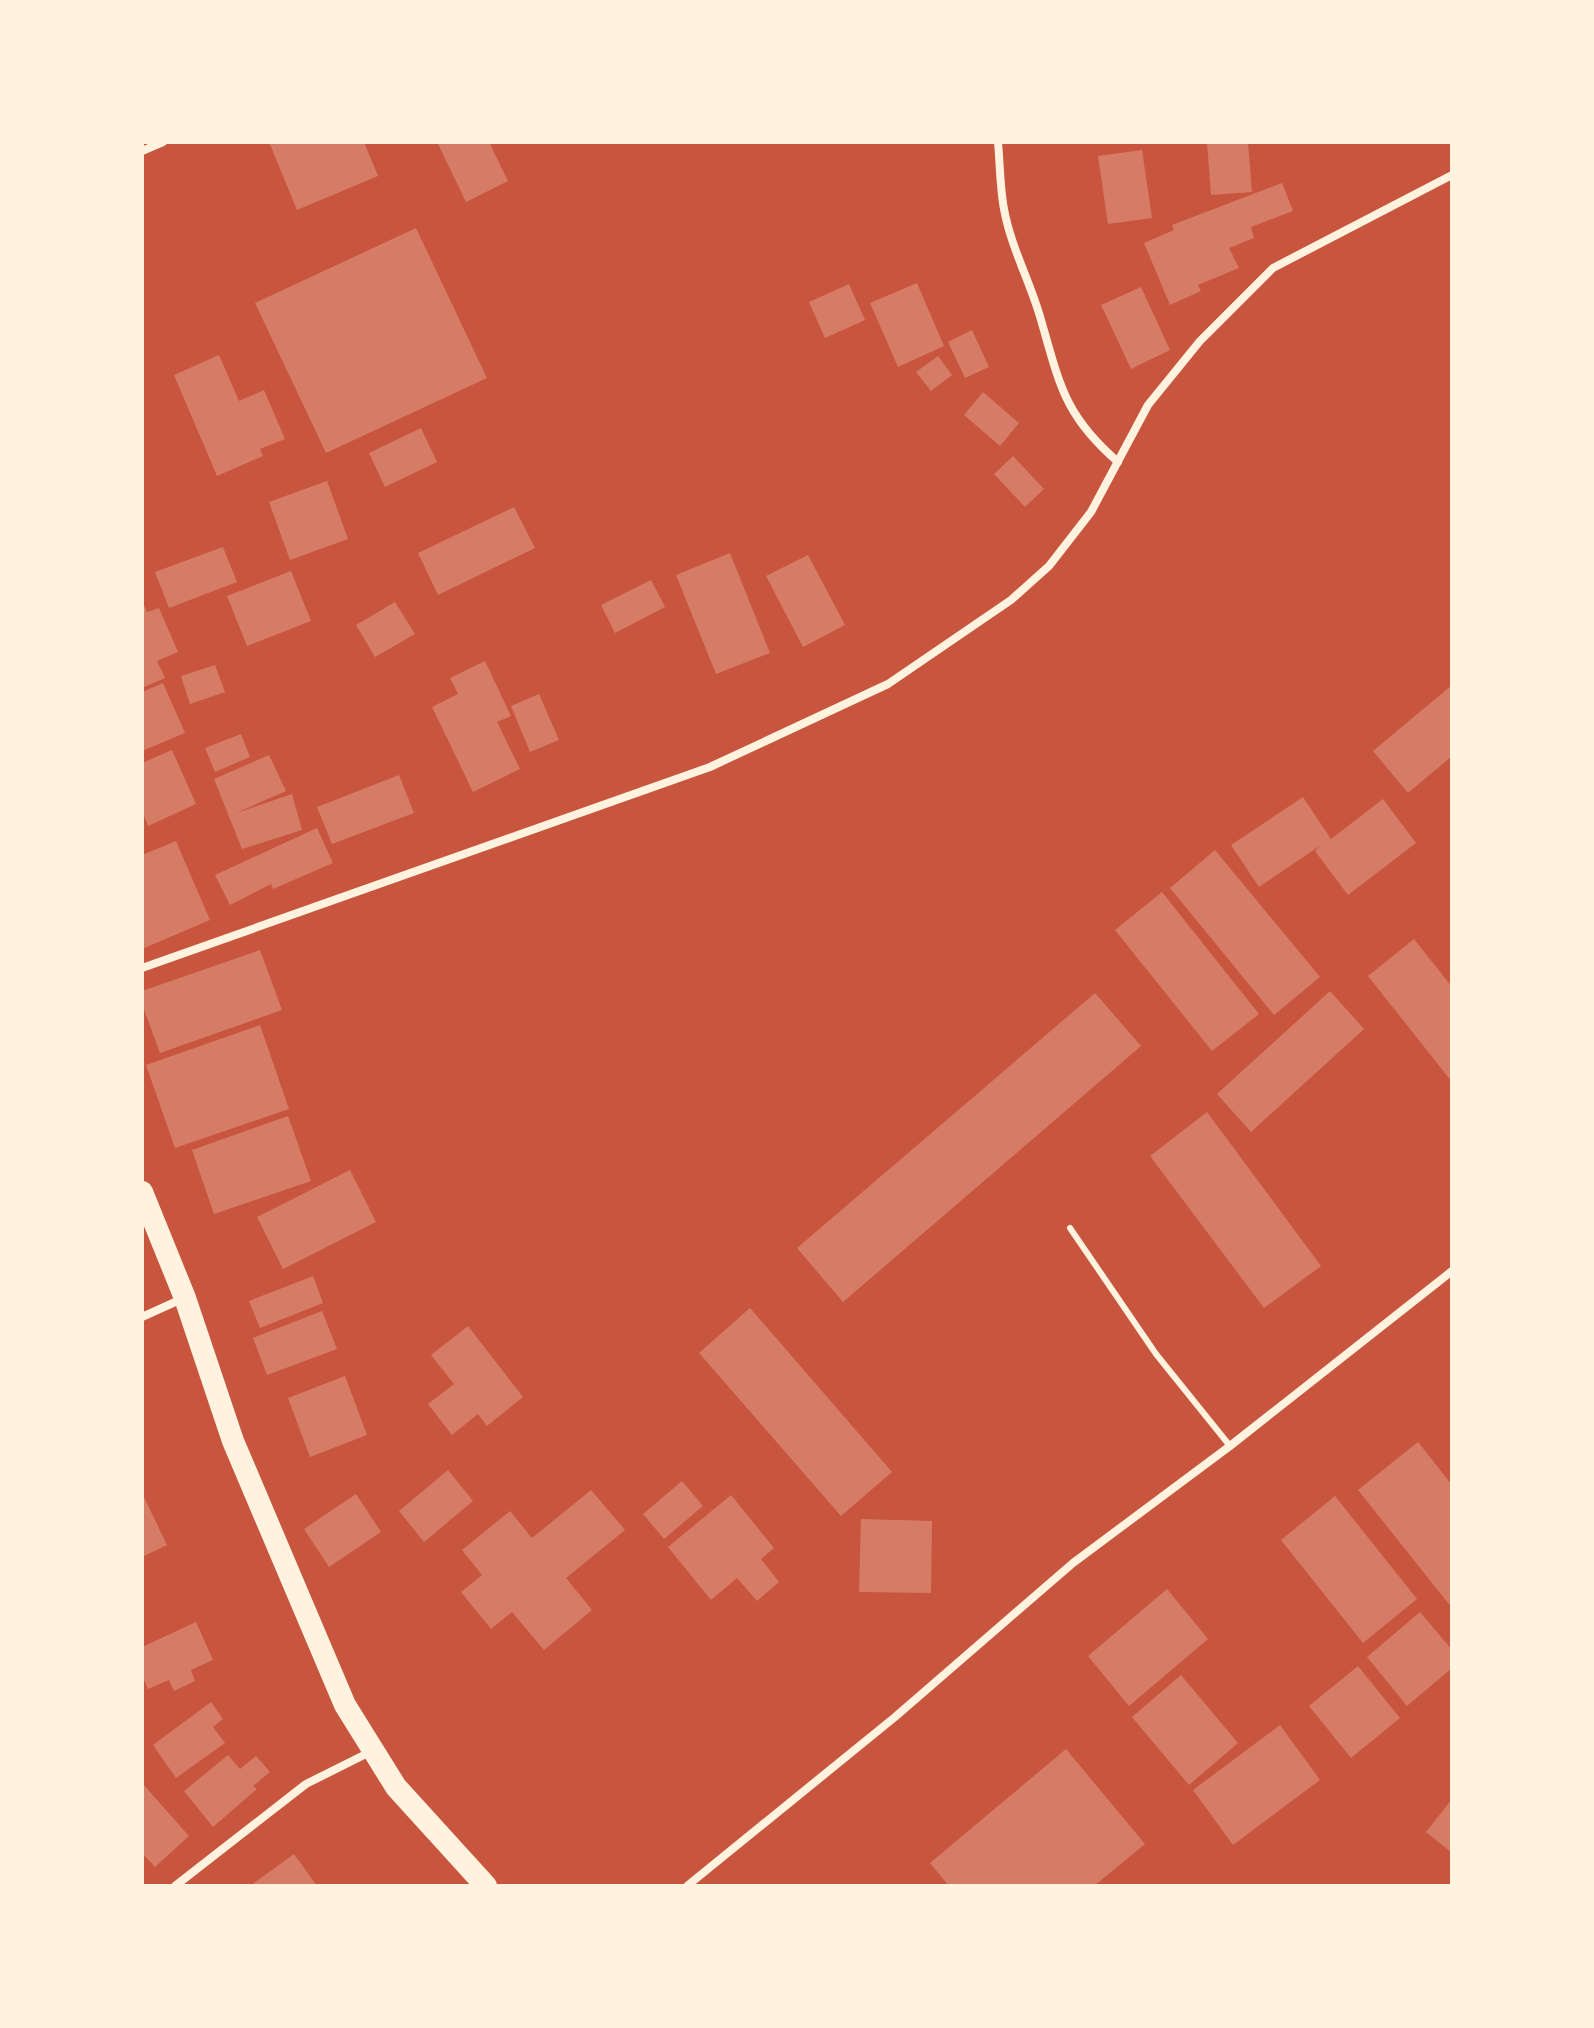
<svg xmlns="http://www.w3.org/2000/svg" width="1594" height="2028" viewBox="0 0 1594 2028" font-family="'IBM Plex Serif',serif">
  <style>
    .building { fill: #d67c66 }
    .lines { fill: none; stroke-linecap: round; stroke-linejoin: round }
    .service { stroke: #fff3e0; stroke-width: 6 }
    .minor { stroke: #fff3e0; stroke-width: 8 }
    .trunk { stroke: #fff3e0; stroke-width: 22 }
  </style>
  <rect width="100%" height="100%" fill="#c8553d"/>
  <g class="building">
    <polygon points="269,142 364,142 378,176 297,210"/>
    <polygon points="437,142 489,142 508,181 466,202"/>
    <polygon points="1207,142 1248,142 1252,192 1211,195"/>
    <polygon points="1142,150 1152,218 1108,224 1098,156"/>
    <polygon points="1282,183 1293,211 1251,227 1254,238 1229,248 1239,268 1198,285 1201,291 1170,305 1144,243 1174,230 1172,225"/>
    <polygon points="416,228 487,378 326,453 255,303"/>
    <polygon points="917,283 944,346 898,367 870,303"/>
    <polygon points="849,284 865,320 825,338 809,302"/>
    <polygon points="1141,287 1170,350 1131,369 1101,305"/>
    <polygon points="972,330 989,367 965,378 948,342"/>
    <polygon points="219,355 239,401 264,390 285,439 260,449 263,456 217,476 174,375"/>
    <polygon points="938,356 952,375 931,391 916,372"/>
    <polygon points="983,392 1019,423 1000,446 964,415"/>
    <polygon points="421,428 437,462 385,487 369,453"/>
    <polygon points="1013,456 1044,489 1025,507 994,474"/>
    <polygon points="327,481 348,539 290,560 269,502"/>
    <polygon points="514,507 535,548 438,595 418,553"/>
    <polygon points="223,547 237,582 169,608 155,572"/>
    <polygon points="730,553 770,653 716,674 676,575"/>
    <polygon points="808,555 845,625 803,647 766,576"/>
    <polygon points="291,571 311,621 247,646 227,596"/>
    <polygon points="651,580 665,607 615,633 601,605"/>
    <polygon points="142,600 147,612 159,608 178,652 157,661 165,678 142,688"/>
    <polygon points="395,602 415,634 375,657 356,625"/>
    <polygon points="485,661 511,716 497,722 520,769 473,792 432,707 458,694 450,678"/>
    <polygon points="215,665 225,692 190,704 181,676"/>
    <polygon points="163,683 185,733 142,751 142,692"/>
    <polygon points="1452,685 1452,756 1408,793 1373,751"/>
    <polygon points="539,694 559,740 530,752 511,706"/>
    <polygon points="241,734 250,757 215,772 205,748"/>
    <polygon points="172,750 196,804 148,826 142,811 142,763"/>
    <polygon points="269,755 286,791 236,813 292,794 302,830 242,849 214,779"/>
    <polygon points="399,775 414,813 332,844 317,807"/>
    <polygon points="1303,797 1331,839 1383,799 1416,843 1348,895 1315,851 1321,845 1259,887 1231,845"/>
    <polygon points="317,828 333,863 273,889 271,884 230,905 215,875"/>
    <polygon points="176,841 210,920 142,949 142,855"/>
    <polygon points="1215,850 1320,977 1274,1015 1170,888"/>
    <polygon points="1162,892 1259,1014 1212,1051 1115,930"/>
    <polygon points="1414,939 1452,987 1452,1082 1368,976"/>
    <polygon points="260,950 282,1010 160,1053 142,1004 142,991"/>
    <polygon points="1330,991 1364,1029 1251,1132 1217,1094"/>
    <polygon points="1095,993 1141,1046 843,1302 797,1248"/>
    <polygon points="260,1025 289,1109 175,1148 146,1065"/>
    <polygon points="1207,1112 1321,1266 1264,1308 1150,1156"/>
    <polygon points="288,1116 311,1181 214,1214 192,1150"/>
    <polygon points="350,1170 376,1222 283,1269 257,1217"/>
    <polygon points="313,1276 323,1303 260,1328 249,1301"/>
    <polygon points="750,1308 892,1472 841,1516 699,1353"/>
    <polygon points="322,1311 337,1349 267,1375 253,1338"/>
    <polygon points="468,1326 523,1397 487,1426 478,1414 452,1435 428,1404 454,1384 431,1355"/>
    <polygon points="345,1376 367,1435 310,1457 288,1398"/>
    <polygon points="1418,1442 1452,1485 1452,1608 1358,1490"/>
    <polygon points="448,1470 473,1501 424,1542 399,1511"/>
    <polygon points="682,1481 703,1506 664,1539 643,1514"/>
    <polygon points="591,1490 625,1530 566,1578 592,1610 544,1650 512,1612 491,1629 461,1592 482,1575 462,1550 510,1511 532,1538"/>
    <polygon points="142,1493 167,1545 142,1557"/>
    <polygon points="356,1494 381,1532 329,1567 304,1529"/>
    <polygon points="731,1495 774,1548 761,1559 779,1582 757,1601 737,1578 711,1600 668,1547"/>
    <polygon points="1335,1496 1417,1599 1363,1643 1281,1540"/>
    <polygon points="861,1519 932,1521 931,1593 859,1592"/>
    <polygon points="1167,1589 1208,1639 1129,1706 1088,1656"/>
    <polygon points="1420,1612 1452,1650 1452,1668 1407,1706 1367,1657"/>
    <polygon points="196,1622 213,1660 191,1670 195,1681 174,1691 169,1680 148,1689 142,1675 142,1647"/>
    <polygon points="1358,1666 1400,1718 1351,1758 1309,1706"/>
    <polygon points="1181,1675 1238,1743 1189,1785 1132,1717"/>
    <polygon points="211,1702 223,1719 213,1727 225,1743 176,1778 153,1745"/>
    <polygon points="1280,1725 1320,1780 1233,1845 1193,1790"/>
    <polygon points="1066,1749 1145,1844 1094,1886 949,1886 930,1863"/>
    <polygon points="228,1755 240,1769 256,1756 270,1772 253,1786 257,1789 213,1827 184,1791"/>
    <polygon points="142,1783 189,1836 155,1867 142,1853"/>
    <polygon points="1452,1799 1452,1853 1426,1832"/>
    <polygon points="294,1854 317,1886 250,1886"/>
  </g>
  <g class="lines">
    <polyline class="service" points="1070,1228 1156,1354 1230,1446"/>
    <g class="minor">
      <path d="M998 142C1000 164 1000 188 1004 209 1011 248 1031 283 1041 320 1060 385 1064 415 1118 462"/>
      <polyline points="142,151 163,142"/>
      <polyline points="142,968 710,767 888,684 1011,600 1049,566 1091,512 1148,405 1200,341 1273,268 1452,175"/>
      <polyline points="142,1317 184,1298"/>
      <polyline points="175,1886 306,1784 370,1752"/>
      <polyline points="687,1886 895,1717 1073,1563 1230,1446 1452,1271"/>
    </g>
    <polyline class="trunk" points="142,1192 185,1298 233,1441 345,1705 396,1787 486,1886"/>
  </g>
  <rect width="1594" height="2028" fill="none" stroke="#fff3e0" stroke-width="288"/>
</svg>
